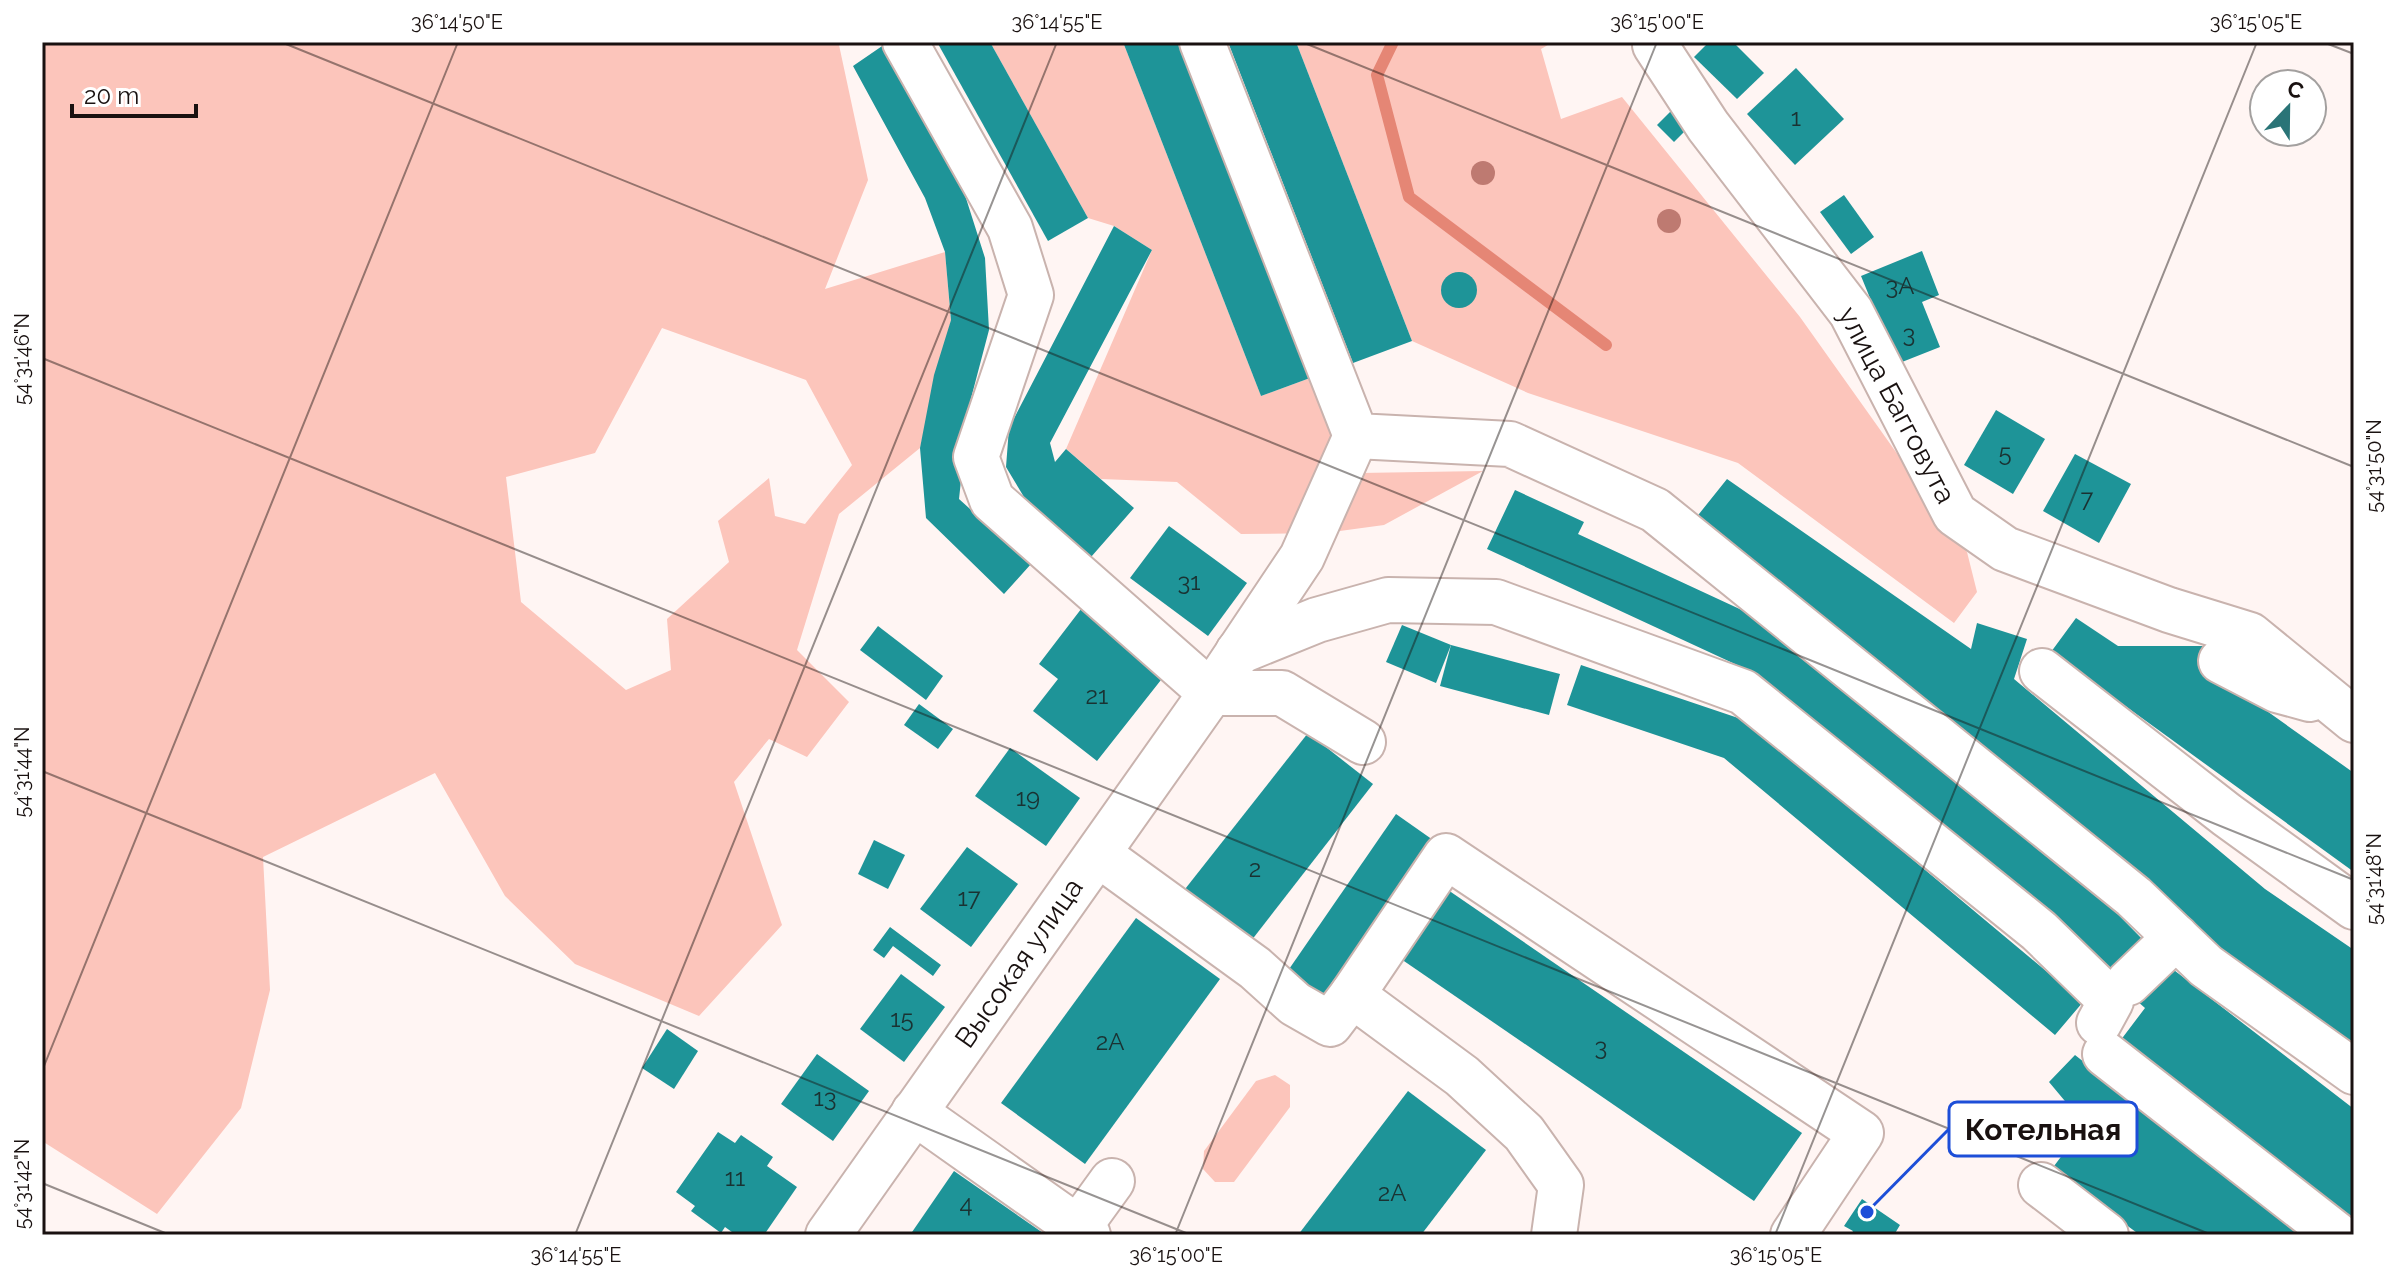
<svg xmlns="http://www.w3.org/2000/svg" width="2396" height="1277" viewBox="0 0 2396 1277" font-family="Raleway,sans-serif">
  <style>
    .green { fill: #fcc5bb; fill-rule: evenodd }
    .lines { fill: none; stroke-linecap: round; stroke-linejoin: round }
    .stream { stroke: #e58675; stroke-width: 12 }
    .building { fill: #1e9498 }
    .minor-casing { stroke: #c9b3ae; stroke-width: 48 }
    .minor { stroke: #fff; stroke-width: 44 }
    .tree { fill: #be7a71 }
    .ticks { fill: none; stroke: #191110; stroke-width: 2; stroke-opacity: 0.45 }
    .labels { text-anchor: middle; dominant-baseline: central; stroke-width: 7; stroke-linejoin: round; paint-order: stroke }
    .number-label { font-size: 24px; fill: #1a3232 }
    .street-label { font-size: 28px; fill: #191110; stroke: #fff }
    .leader { fill: none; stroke: #1d4ed8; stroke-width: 3 }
    .callout-dot { fill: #1d4ed8; stroke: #fff; stroke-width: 3 }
    .callout { fill: #fff; stroke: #1d4ed8; stroke-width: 3 }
    .callout-label { font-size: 30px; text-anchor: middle; font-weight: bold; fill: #191110 }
    .neatline { fill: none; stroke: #191110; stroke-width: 3 }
    .ticks-label { font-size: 20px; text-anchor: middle; fill: #191110 }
  </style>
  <rect width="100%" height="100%" fill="#fff5f3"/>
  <g class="green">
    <path d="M42 42H843L839 45 868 180 825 289 945 252 951 320 920 448 839 514 797 650 849 702 807 757 769 739 734 782 782 925 699 1016 575 964 505 896 435 773 263 857 270 990 241 1108 157 1214 42 1141ZM662 328 806 380 852 465 805 524 775 516 769 478 718 521 729 562 667 619 671 670 626 690 521 602 506 477 595 453Z"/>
    <polygon points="990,42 1123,42 1261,396 1310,378 1359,473 1483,471 1384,525 1325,533 1241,534 1177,482 1101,479 1066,449 1152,250 1114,226 1088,218"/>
    <polygon points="1296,42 1553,42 1541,49 1561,119 1622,97 1800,317 1967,552 1977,592 1954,623 1738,463 1528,393 1412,341"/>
    <polygon points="1275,1075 1290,1085 1290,1107 1234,1182 1215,1182 1203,1169 1204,1151 1256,1081"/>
  </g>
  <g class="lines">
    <polyline class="stream" points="1393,42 1377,75 1409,197 1606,345"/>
  </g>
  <g class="building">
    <polygon points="888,42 958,173 985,258 989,330 969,406 959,499 1031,564 1004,594 926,518 920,448 934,375 951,320 945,252 925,198 853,66"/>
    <polygon points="937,42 990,42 1088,218 1048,241"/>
    <polygon points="1123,42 1183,42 1310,378 1261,396"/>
    <polygon points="1228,42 1296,42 1412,341 1353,363"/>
    <polygon points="1709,42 1733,42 1764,73 1737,99 1694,57"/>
    <polygon points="1796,68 1844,119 1795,165 1747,114"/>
    <polygon points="1677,105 1693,123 1674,142 1657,125"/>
    <polygon points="1844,195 1874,237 1851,254 1820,212"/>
    <polygon points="1114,226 1152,250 1050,443 1055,462 1066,449 1134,508 1091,557 1024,497 1006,467 1009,428"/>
    <polygon points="1922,251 1939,295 1922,302 1940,347 1897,364 1861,276"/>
    <circle cx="1459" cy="290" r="18"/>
    <polygon points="1996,410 2045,439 2013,494 1964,465"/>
    <polygon points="2075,454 2131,484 2099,543 2043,511"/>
    <polygon points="1727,479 1971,649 1977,623 2027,639 2014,679 2265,889 2354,950 2354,1049 2219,953 1695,519"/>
    <polygon points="1515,490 1584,522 1578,534 1772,624 2097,893 2147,944 2115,979 2064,928 1750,671 1487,549"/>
    <polygon points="1169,526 1247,583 1208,636 1130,578"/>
    <polygon points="1088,600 1172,666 1097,761 1033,711 1058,679 1039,664"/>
    <polygon points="2076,618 2118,646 2208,646 2209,670 2354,773 2354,872 2051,652"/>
    <polygon points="1402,625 1451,645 1436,683 1386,662"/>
    <polygon points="878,626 943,676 926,700 860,650"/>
    <polygon points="1451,645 1560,674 1549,715 1440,686"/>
    <polygon points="1581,665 1747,721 2083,1002 2055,1035 1724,758 1567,705"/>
    <polygon points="919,704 953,729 938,749 904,725"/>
    <polygon points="1308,733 1373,784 1244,950 1178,898"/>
    <polygon points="1010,748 1080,798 1046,846 975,796"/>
    <polygon points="1396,814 1433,840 1322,1001 1285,975"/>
    <polygon points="874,840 905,855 888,889 858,874"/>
    <polygon points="967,847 1018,884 971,947 920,909"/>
    <polygon points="1448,890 1802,1133 1754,1201 1401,959"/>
    <polygon points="1136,918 1220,979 1085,1164 1001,1103"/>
    <polygon points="890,927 941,965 933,976 893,946 884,958 873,950"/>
    <polygon points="2170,967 2354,1109 2354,1224 2117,1045 2145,1008 2136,1000"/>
    <polygon points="901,974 945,1007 904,1062 860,1029"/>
    <polygon points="667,1029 698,1051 674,1089 642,1068"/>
    <polygon points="817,1054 869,1091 833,1141 781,1104"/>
    <polygon points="2075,1055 2303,1235 2140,1235 2051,1170 2085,1125 2049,1082"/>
    <polygon points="1408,1091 1486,1150 1421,1235 1298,1235"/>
    <polygon points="718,1132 735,1143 741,1135 773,1157 767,1166 797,1187 764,1235 736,1235 725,1227 721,1233 691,1211 695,1206 676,1192"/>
    <polygon points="954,1171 1046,1235 910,1235"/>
    <polygon points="1862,1199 1900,1225 1894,1235 1851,1235 1853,1231 1844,1226"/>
  </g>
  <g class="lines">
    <g class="minor-casing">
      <g id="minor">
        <polyline points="905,42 1010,228 1031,295 976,457 992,500 1211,693 1282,693 1363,742"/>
        <polyline points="1202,42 1356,436 1510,444 1655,510 2134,897 2206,966 2354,1072"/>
        <polyline points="1655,45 1708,126 1851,312 1955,514 2005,549 2169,610 2250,635 2354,720"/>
        <polyline points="1238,652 1317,620 1388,600 1496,602 1743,692 2039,931 2111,1001 2099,1023"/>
        <polyline points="2221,661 2277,690 2310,699"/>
        <polyline points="2042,671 2227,815 2354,907"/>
        <polyline points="1098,854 1255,968 1295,1004 1330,1024 1352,995"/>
        <polyline points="2128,983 2176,937"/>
        <polyline points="2105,1054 2337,1235"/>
        <polyline points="914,1112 1088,1235"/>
        <polyline points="2041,1185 2106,1235"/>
        <polyline points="1078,1228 1112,1181"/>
        <polyline points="828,1235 1211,693 1302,557 1356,436"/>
        <polyline points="1554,1235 1561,1185 1524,1133 1462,1076 1352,995 1446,856 1861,1133 1793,1235"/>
      </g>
    </g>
    <use href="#minor" class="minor"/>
  </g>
  <g class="tree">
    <circle cx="1483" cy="173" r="12"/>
    <circle cx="1669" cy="221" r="12"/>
  </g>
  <path class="ticks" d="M281 42 2354 880M1302 42 2354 467M2323 42 2354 54M42 358 2212 1235M42 771 1191 1235M42 1071 458 42M42 1183 170 1235M575 1235 1057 42M1175 1235 1657 42M1775 1235 2257 42"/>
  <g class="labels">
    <g class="number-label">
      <text x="1796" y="117">1</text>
      <text x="1900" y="285">3А</text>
      <text x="1909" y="333">3</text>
      <text x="2005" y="452">5</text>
      <text x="2087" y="498">7</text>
      <text x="1189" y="581">31</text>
      <text x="1097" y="695">21</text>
      <text x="1028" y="797">19</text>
      <text x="1255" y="868">2</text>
      <text x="969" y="897">17</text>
      <text x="902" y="1018">15</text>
      <text x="1110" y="1041">2А</text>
      <text x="1601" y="1046">3</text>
      <text x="825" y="1097">13</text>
      <text x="735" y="1177">11</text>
      <text x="1392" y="1192">2А</text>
      <text x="966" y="1203">4</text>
    </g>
    <g class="street-label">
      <text transform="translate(1897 405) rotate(62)">улица Багговута</text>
      <text transform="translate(1019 963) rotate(-55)">Высокая улица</text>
    </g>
  </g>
  <path class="leader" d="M1867 1212L1949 1129"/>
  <circle class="callout-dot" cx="1867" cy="1212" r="8"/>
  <rect class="callout" x="1949" y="1102" width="188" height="54" rx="8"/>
  <g class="callout-label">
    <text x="2043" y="1140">Котельная</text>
  </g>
  <rect width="2396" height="1277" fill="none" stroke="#ffffff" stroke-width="88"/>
  <g transform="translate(2288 108) rotate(22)"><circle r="38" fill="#ffffff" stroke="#a3a09f" stroke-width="2"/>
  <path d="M0-6L14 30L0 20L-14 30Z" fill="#2a7477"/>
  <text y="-12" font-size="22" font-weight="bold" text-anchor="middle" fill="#191110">С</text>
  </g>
  <path d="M72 104v12h124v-12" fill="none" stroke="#191110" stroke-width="4"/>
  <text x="84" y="104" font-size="24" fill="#191110" stroke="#ffffff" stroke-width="6" paint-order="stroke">20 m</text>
  <rect x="44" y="44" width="2308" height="1189" class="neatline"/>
  <g class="ticks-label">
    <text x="457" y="29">36°14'50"E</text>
    <text x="1057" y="29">36°14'55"E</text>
    <text x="1657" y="29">36°15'00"E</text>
    <text x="2256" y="29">36°15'05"E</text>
    <text transform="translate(22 359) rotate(-90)" y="7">54°31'46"N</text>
    <text transform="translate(2374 466) rotate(-90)" y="7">54°31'50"N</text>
    <text transform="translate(22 772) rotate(-90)" y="7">54°31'44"N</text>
    <text transform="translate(2374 879) rotate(-90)" y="7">54°31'48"N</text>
    <text transform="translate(22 1184) rotate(-90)" y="7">54°31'42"N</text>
    <text x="576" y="1262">36°14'55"E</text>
    <text x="1176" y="1262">36°15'00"E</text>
    <text x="1776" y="1262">36°15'05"E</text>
  </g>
</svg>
